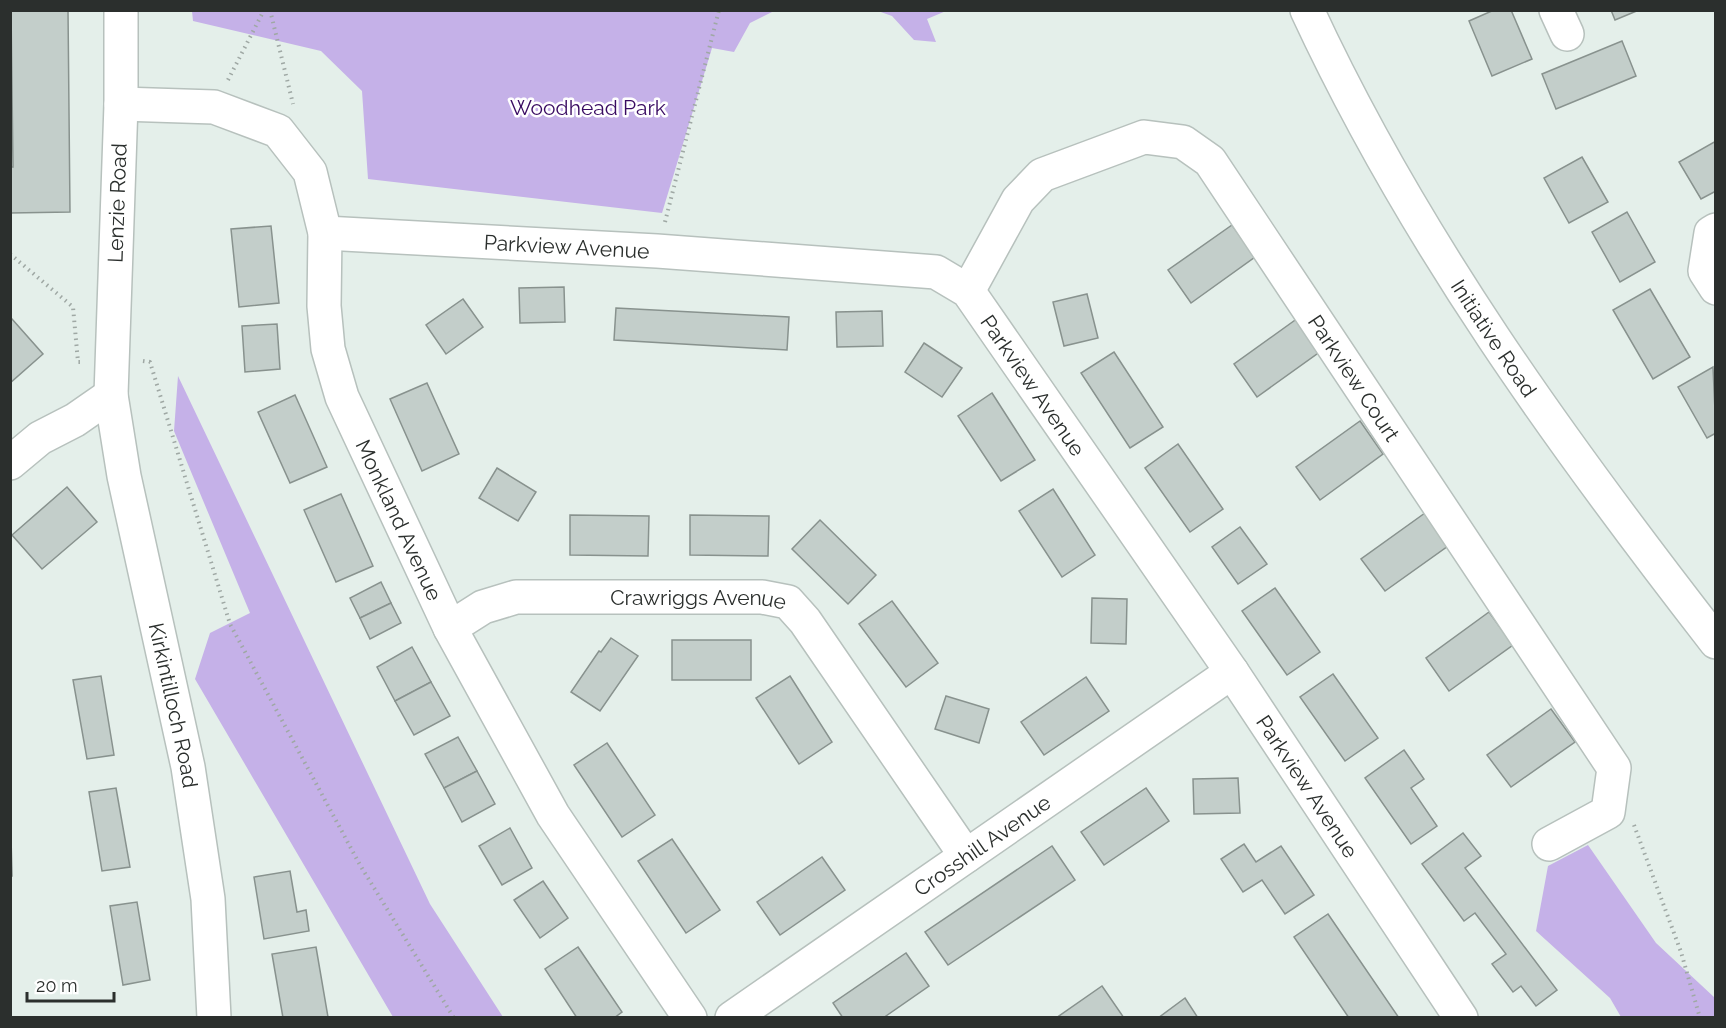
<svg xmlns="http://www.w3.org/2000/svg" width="1726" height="1028" viewBox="0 0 1726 1028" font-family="Raleway,sans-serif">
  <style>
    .green { fill: #c5b1e8 }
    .building { fill: #c3ceca; stroke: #88928e; stroke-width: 1.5 }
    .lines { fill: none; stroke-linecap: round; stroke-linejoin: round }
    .street-casing { stroke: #b7c1bd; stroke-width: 36 }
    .secondary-casing { stroke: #b7c1bd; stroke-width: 36 }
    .primary-casing { stroke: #b7c1bd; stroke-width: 36 }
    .path { stroke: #9fa8a4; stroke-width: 4; stroke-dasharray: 1.5 4.5; stroke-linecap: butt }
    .street { stroke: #fff; stroke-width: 33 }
    .secondary { stroke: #fff; stroke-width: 33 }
    .primary { stroke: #fff; stroke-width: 33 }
    .labels { text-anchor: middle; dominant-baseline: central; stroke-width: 5; stroke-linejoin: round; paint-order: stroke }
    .park-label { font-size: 21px; fill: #380a61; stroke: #fff }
    .street-label { font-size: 21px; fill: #2b2f2d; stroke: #fff }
  </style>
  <rect width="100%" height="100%" fill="#e4efea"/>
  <g class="green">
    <polygon points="192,11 192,10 774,11 750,23 734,52 712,48 662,213 368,179 362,91 321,51 193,21"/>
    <polygon points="878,11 946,11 927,19 936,42 914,40 892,16"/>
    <polygon points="178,376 430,904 503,1017 393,1017 195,679 210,633 250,613 174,431"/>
    <polygon points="1588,845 1656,943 1715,998 1715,1017 1621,1017 1610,998 1536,931 1548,866"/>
  </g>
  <g class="building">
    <polygon points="11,10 68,10 70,212 10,213 10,167 13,167"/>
    <polygon points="1494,10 1511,10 1532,59 1492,76 1469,21"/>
    <polygon points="1611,10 1639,10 1615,20"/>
    <polygon points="1622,41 1636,76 1556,109 1542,74"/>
    <polygon points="1716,141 1716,191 1701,199 1679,162"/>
    <polygon points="1582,157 1608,202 1569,223 1544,178"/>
    <polygon points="1627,212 1655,262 1620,282 1592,232"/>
    <polygon points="1232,225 1255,257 1191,303 1168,270"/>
    <polygon points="271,226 279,303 239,307 231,229"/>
    <polygon points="564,287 565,322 520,323 519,288"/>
    <polygon points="1650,289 1690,357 1653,379 1613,310"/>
    <polygon points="1087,294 1098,338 1064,346 1053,302"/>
    <polygon points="463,299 483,327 446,354 426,325"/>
    <polygon points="616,308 789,317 787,350 614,340"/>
    <polygon points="882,311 883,346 837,347 836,312"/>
    <polygon points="1298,318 1321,351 1257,397 1234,364"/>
    <polygon points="12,319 43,354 10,383 10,321"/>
    <polygon points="277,324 280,369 245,372 242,326"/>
    <polygon points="924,343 962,368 942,397 905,372"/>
    <polygon points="1114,352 1163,427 1130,448 1081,373"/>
    <polygon points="1713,367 1716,433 1707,438 1678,387"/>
    <polygon points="427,383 459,454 422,471 390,399"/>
    <polygon points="992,393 1035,460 1001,481 958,416"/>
    <polygon points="295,395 327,467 290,483 258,412"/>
    <polygon points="1360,421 1383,454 1320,500 1296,467"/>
    <polygon points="1178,444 1223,509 1190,532 1145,468"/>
    <polygon points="497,468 536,492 518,521 479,498"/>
    <polygon points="67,487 97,522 42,569 12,535"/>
    <polygon points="1053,489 1095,555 1062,577 1019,511"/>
    <polygon points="341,494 373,566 336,582 304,510"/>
    <polygon points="1425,513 1448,546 1385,591 1361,559"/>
    <polygon points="570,515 649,516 648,556 570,555"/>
    <polygon points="690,515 769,516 768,556 690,555"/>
    <polygon points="820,520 876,575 848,604 792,549"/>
    <polygon points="1240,527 1267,564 1238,584 1212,547"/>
    <polygon points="381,582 391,603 360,618 350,598"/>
    <polygon points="1275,588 1320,652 1287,675 1242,611"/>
    <polygon points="1092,598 1127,599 1126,644 1091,643"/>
    <polygon points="892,601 938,663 906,687 859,624"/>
    <polygon points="391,603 401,623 370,639 360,618"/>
    <polygon points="1489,612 1513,645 1449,691 1426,658"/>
    <polygon points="611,638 638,656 600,711 571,692 599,651 601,652"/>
    <rect x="672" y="640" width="79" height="40"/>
    <polygon points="412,647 431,682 395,701 377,667"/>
    <polygon points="1333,674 1378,738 1345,761 1300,697"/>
    <polygon points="101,676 114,755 87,759 73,680"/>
    <polygon points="790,676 832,742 799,764 756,698"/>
    <polygon points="1086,677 1109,711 1044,755 1021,722"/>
    <polygon points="431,682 450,716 414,735 395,701"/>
    <polygon points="946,696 989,709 979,743 935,729"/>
    <polygon points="1551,709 1575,742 1511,787 1487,755"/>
    <polygon points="458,737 477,771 444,788 425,754"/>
    <polygon points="607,743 655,815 622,837 574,765"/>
    <polygon points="1404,750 1424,779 1411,788 1437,826 1411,844 1365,778"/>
    <polygon points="477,771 495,804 462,822 444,788"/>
    <polygon points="1238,778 1240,813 1194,814 1193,779"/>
    <polygon points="116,788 130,867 102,871 89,792"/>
    <polygon points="1146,788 1169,821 1104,865 1081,832"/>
    <polygon points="10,798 12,876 10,876"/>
    <polygon points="510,828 532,868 502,885 479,846"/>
    <polygon points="1463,833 1481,856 1465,868 1557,990 1536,1006 1521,986 1513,992 1492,964 1506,954 1475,913 1464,921 1422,864"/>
    <polygon points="672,839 720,910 686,933 638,861"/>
    <polygon points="1244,844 1256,862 1281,846 1314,895 1285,914 1262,880 1243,892 1221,859"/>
    <polygon points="1052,846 1075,880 948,965 925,932"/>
    <polygon points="822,857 845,890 780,935 757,902"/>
    <polygon points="290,871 297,912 306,910 309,931 264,939 254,877"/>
    <polygon points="543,881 568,918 540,938 514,900"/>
    <polygon points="137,902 150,980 123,985 110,906"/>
    <polygon points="1328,914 1399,1018 1349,1018 1294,937"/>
    <polygon points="316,947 328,1017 283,1018 272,954"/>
    <polygon points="578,947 622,1012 614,1018 577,1018 545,969"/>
    <polygon points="906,953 929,986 883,1018 843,1018 833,1003"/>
    <polygon points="1102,986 1124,1018 1056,1018"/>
    <polygon points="1185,998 1198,1018 1158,1018"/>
  </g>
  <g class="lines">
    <g class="street-casing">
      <g id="street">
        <polyline points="1556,10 1567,34"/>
        <path id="s1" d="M121 104 214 107 278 131 310 172 325 233 324 306 328 349 342 397 450 628 553 815 690 1018"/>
        <polyline points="1716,230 1711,233 1705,271 1716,288"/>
        <path id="s2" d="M325 233 657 251 936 272 968 291 1232 672 1461 1018"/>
        <path id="s3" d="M968 291 1018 200 1042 175 1144 137 1183 142 1210 161 1614 768 1608 812 1549 844"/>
        <path id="s4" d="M450 628 483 607 516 597H762L788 602 805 621 966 856"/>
        <path id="s5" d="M732 1018 1232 672"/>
      </g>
    </g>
    <g class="secondary-casing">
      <g id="secondary">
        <path id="s6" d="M121 10V104L111 395 124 476 188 767 208 899 214 1018"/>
        <polyline points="10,463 40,438 75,420 111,395"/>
      </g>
    </g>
    <g class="primary-casing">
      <g id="primary">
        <path id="s7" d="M1307 10C1413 239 1562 444 1716 642"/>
      </g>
    </g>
    <g class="path">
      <polyline points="270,10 293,104"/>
      <polyline points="228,80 264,10"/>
      <polyline points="665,222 719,10"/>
      <polyline points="10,254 73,307 78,362 82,362"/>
      <polyline points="143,361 150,362 230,624 360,865 454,1018"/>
      <polyline points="1634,825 1681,952 1700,1018"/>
    </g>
    <use href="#street" class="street"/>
    <use href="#secondary" class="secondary"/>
    <use href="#primary" class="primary"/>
  </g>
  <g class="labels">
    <g class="park-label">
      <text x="588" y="107">Woodhead Park</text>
    </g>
    <g class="street-label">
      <text transform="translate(117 203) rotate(-88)">Lenzie Road</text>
      <text stroke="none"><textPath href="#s2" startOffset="242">Parkview Avenue</textPath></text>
      <text stroke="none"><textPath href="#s7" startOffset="378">Initiative Road</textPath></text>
      <text stroke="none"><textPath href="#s3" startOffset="580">Parkview Court</textPath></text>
      <text stroke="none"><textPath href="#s2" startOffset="764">Parkview Avenue</textPath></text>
      <text stroke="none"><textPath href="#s1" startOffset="578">Monkland Avenue</textPath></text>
      <text stroke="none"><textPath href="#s4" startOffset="256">Crawriggs Avenue</textPath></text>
      <text stroke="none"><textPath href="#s6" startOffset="702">Kirkintilloch Road</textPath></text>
      <text stroke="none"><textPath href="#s2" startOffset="1250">Parkview Avenue</textPath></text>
      <text stroke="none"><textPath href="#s5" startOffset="304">Crosshill Avenue</textPath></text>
    </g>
  </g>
  <rect width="1726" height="1028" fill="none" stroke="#2b2f2d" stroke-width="24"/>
  <path d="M27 992v9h87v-9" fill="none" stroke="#2b2f2d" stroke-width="3"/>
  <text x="36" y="992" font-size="18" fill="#2b2f2d" stroke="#ffffff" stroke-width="4.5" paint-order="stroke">20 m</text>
</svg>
